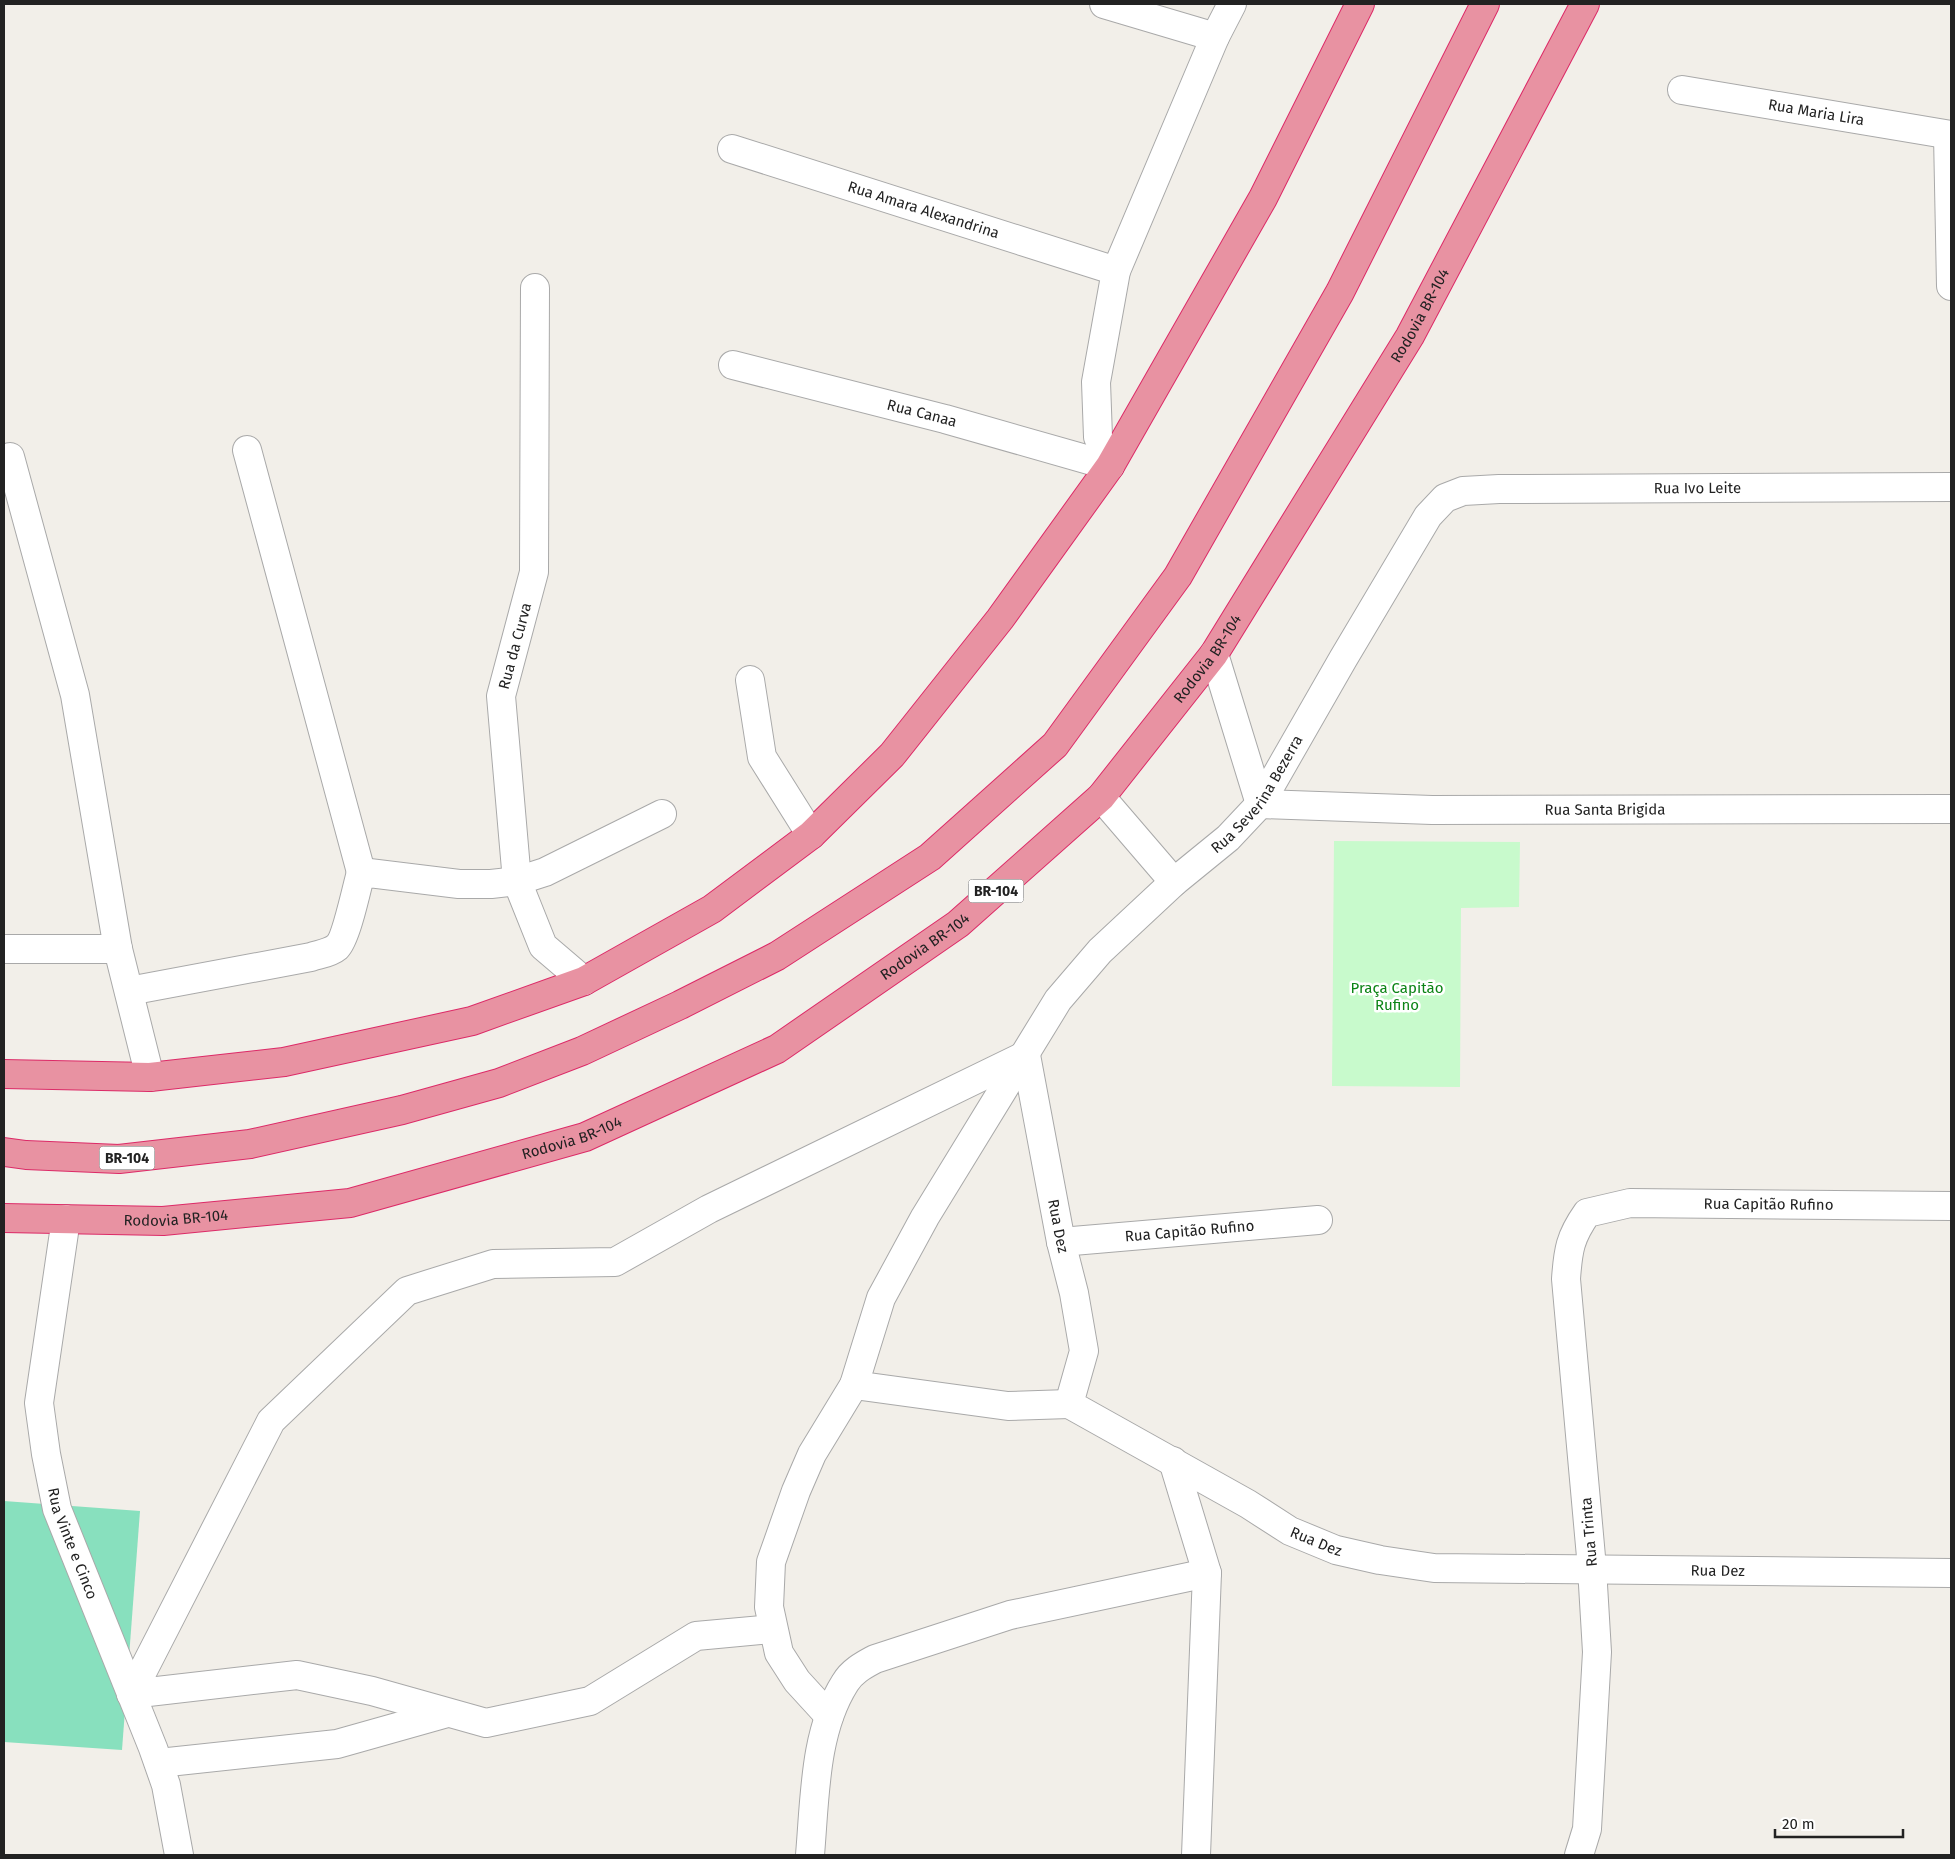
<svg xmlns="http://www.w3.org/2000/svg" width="1955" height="1859" viewBox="0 0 1955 1859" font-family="'Fira Sans',sans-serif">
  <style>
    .park { fill: #c8facc }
    .pitch { fill: #88e0be }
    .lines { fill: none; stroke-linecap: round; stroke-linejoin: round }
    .street-casing { stroke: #a9a9a9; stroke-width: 30 }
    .highway-casing { stroke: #dc2a67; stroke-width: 30 }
    .street { stroke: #fff; stroke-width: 28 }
    .highway { stroke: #e892a2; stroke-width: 28 }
    .labels { text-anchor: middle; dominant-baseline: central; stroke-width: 5; stroke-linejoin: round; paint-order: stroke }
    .shield { fill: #fff; stroke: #646464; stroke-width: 1 }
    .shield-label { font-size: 14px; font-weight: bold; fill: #222 }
    .street-label { font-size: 15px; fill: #222; stroke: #fff }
    .park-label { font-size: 15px; fill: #0c8416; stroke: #fff }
  </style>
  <rect width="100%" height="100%" fill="#f2efe9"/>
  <polygon class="park" points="1334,841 1520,842 1519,907 1461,908 1460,1087 1332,1086"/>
  <polygon class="pitch" points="4,1501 140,1511 122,1750 4,1742"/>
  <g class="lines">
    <g class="street-casing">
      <g id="street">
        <polyline points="1104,4 1215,37"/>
        <path id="s1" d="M1682 90 1951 135"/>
        <polyline points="1948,135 1951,286"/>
        <path id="s2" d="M732 149 1116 271"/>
        <polyline points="535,288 534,572 501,696 517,881 543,946 584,981"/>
        <path id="s3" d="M733 365 945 419 1110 466"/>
        <polyline points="247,450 361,872"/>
        <polyline points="10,457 75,695 118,949 150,1077"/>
        <polyline points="1110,466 1098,437 1096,382 1116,271 1215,37 1232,4"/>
        <path id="s4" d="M1214 654 1260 804 1432 810 1951 809"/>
        <polyline points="750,680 762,757 811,835"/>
        <polyline points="1101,797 1174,882"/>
        <polyline points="4,949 118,949"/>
        <path d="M129 991 311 957C320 954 330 953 337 947 346 939 357 887 361 872L459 884H491L517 881 545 872 662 814"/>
        <path id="s5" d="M1026 1055 1061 1242 1074 1293 1084 1351 1069 1404 1248 1504 1290 1531 1336 1550 1380 1560 1434 1568 1951 1573"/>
        <path id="s6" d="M66 1219 39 1403 46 1454 57 1509 153 1748 166 1785 179 1855"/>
        <path id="s7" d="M1061 1242 1318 1220"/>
        <polyline points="854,1385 1008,1406 1069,1404"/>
        <polyline points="1173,1461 1207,1573 1196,1855"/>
        <polyline points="131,1694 271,1421 407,1291 493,1264 615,1262 709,1209 1026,1055"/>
        <polyline points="131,1694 297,1675 372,1691 486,1723 590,1701 696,1636 772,1629"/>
        <path id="s8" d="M829 1716 797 1681 779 1653 769 1607 771 1562 796 1491 812 1454 854 1385 881 1298 925 1217 1058 1000 1100 951 1174 882 1228 838 1260 804 1343 659 1428 516 1445 498 1463 491 1499 489 1951 487"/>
        <polyline points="159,1763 337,1744 447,1713"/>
        <path d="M810 1855C815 1798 814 1732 845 1683 852 1671 864 1665 875 1659L1010 1615 1207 1573"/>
        <path id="s9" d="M1579 1855 1587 1829 1597 1652 1592 1568 1566 1279C1568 1250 1570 1237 1587 1213L1630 1203 1951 1206"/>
      </g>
    </g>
    <g class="highway-casing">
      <g id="highway">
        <polyline points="4,1074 150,1077 284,1062 472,1021 584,981 712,909 811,835 892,755 1000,619 1110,466 1263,198 1360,4"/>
        <polyline points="4,1152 26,1155 119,1159 250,1144 402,1110 499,1083 582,1051 680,1005 777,956 930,857 1055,745 1178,576 1340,292 1485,4"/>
        <path id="s10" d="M4 1218 163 1221 350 1203 585 1137 777 1049 958 924 1101 797 1214 654 1410 336 1585 4"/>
      </g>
    </g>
    <use href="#street" class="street"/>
    <use href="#highway" class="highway"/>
  </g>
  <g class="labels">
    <g class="shield">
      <rect x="968.5" y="879.5" width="55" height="23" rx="4"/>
      <rect x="99.5" y="1146.5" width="55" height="23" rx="4"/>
    </g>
    <g class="shield-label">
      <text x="996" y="891">BR-104</text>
      <text x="127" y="1158">BR-104</text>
    </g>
    <g class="street-label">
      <text stroke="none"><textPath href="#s1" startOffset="136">Rua Maria Lira</textPath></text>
      <text stroke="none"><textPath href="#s2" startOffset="201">Rua Amara Alexandrina</textPath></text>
      <text stroke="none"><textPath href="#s10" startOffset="1792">Rodovia BR-104</textPath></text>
      <text stroke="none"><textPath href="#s3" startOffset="195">Rua Canaa</textPath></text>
      <text stroke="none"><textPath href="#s8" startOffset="1701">Rua Ivo Leite</textPath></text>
      <text transform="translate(515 646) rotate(-75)">Rua da Curva</text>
      <text stroke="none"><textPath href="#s10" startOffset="1388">Rodovia BR-104</textPath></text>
      <text stroke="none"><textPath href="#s8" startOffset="1095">Rua Severina Bezerra</textPath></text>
      <text stroke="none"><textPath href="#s4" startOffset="502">Rua Santa Brigida</textPath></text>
      <text stroke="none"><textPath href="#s10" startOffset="982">Rodovia BR-104</textPath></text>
      <text stroke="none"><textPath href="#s10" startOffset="578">Rodovia BR-104</textPath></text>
      <text stroke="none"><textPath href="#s9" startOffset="832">Rua Capitão Rufino</textPath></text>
      <text stroke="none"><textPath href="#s10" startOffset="172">Rodovia BR-104</textPath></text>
      <text stroke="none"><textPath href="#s5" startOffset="174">Rua Dez</textPath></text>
      <text stroke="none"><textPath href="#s7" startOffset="129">Rua Capitão Rufino</textPath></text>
      <text transform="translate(1589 1532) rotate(-95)">Rua Trinta</text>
      <text stroke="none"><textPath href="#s5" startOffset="640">Rua Dez</textPath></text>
      <text stroke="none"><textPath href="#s6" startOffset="331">Rua Vinte e Cinco</textPath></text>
      <text stroke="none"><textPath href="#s5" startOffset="1045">Rua Dez</textPath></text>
    </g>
    <g class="park-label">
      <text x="1397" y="988">Praça Capitão<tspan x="1397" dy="17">Rufino</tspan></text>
    </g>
  </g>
  <rect width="1955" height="1859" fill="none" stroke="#222222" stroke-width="10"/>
  <path d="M1775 1829v8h128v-8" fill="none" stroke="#222222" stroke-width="2.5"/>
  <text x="1782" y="1829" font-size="15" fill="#222222" stroke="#ffffff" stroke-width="4" paint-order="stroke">20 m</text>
</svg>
